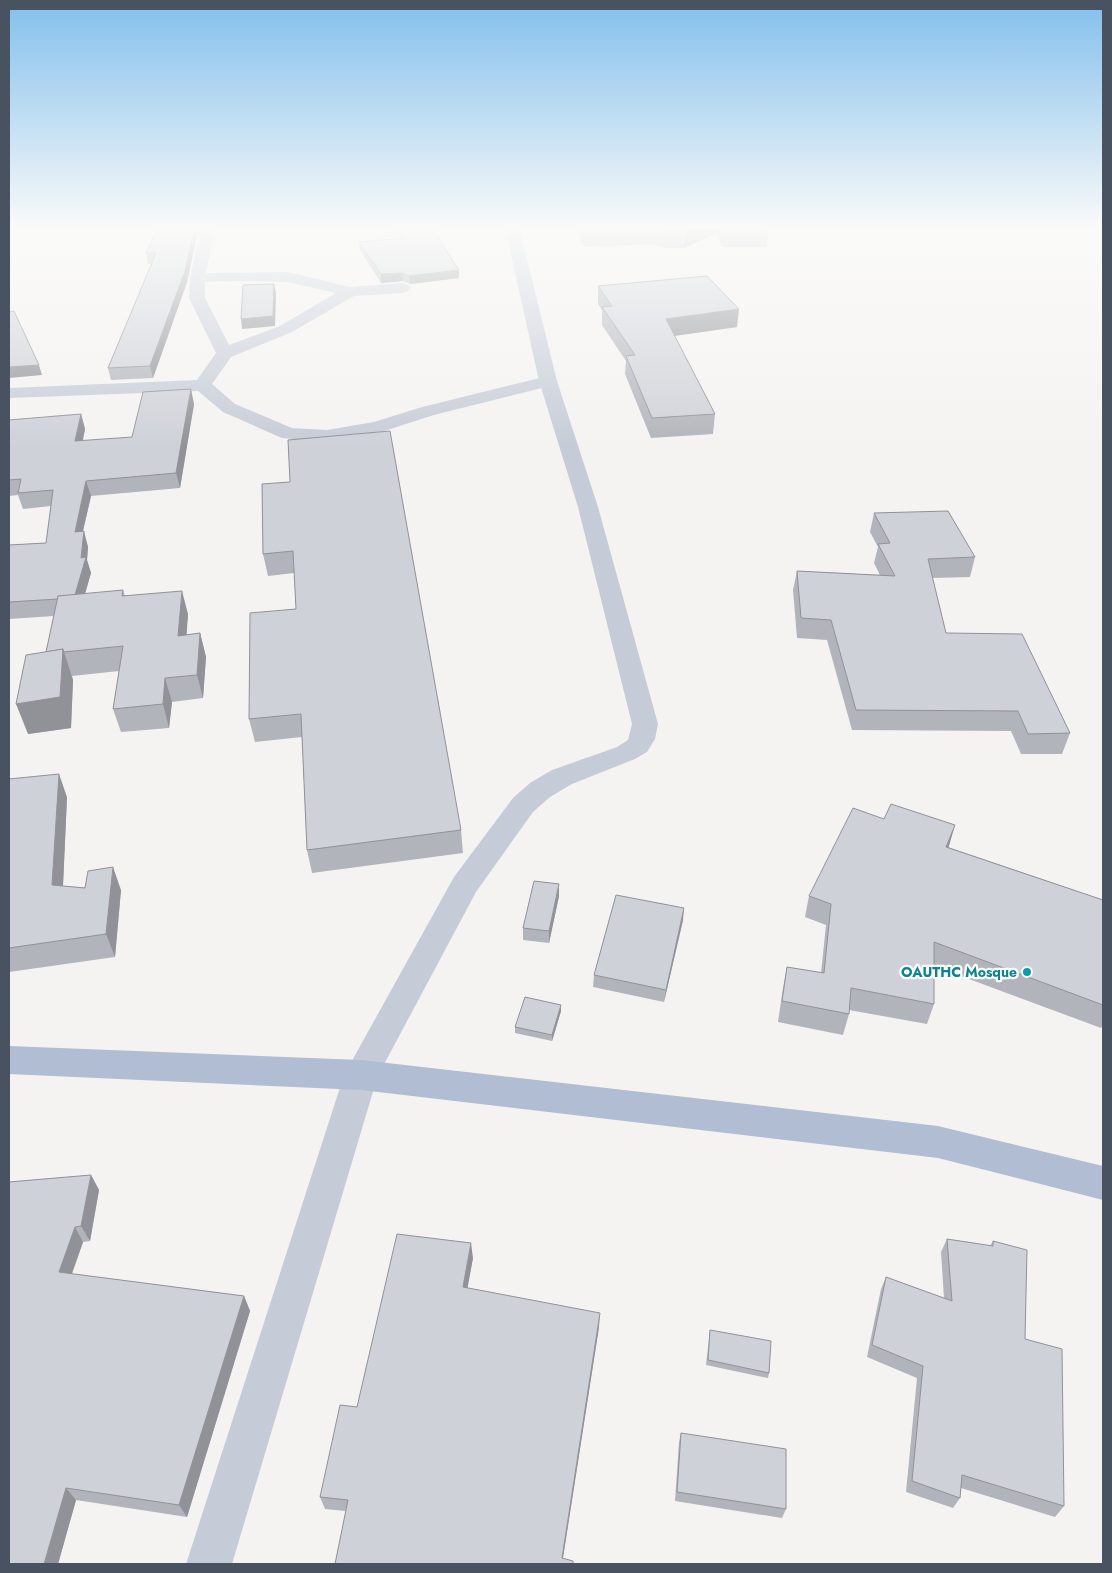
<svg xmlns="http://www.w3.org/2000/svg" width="1112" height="1573" viewBox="0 0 1112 1573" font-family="Jost,sans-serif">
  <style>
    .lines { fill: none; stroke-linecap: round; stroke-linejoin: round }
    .minor { fill: #c6ccd7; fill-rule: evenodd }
    .tertiary { fill: #c6ccd7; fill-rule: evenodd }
    .primary { fill: #b1bdd2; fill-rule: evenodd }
    .wall { fill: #b1b4ba }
    .shaded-wall { fill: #909297 }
    .building { fill: #ced1d8; stroke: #909297 }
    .culture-dot { fill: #0f9aa8; stroke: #fff; stroke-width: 2 }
    .labels { text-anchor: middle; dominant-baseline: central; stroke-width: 4.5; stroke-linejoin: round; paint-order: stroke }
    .culture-label { font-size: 14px; font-weight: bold; fill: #0d838f; stroke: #fff; text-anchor: end }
  </style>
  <rect width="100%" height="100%" fill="#f5f3f2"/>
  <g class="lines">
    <g class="minor">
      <path d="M201 227H215L206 273 288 272 350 287 403 283 408 285 411 288 408 291 403 293 354 296 292 332 231 357 212 384 235 404 292 428 327 430 374 422 422 407 548 376 554 377 557 381 554 385 434 415 384 431 327 442 282 438 223 412 198 391 9 398V388L197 380 216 353 189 298 190 278ZM243 281 288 282 336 293 280 326 229 345 205 298V282Z"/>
      <polygon points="361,1060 373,1065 378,1075 232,1564 186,1564 344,1075 349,1065"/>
    </g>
    <polygon class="tertiary" points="505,227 519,227 557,381 598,507 658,724 655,739 647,752 635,759 572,784 550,797 533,812 476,892 373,1085 361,1090 349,1085 344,1075 454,877 513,798 530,783 552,770 617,747 628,740 632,724 578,507 539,381"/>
    <polygon class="primary" points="9,1046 361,1060 938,1126 1103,1166 1103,1200 938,1158 361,1090 9,1074"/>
  </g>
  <g class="wall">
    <polygon points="158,227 196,227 197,235 187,282 153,378 111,380 108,368 152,264 148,264 146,253"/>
    <polygon points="394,227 431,227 459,278 410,284 403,281 381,283 360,250 359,242 401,238"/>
    <polygon points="576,227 767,227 768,230 767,247 722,247 717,233 684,248 665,248 652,244 583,247"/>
    <polygon points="598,286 737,327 675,336 715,414 713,434 651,438 625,374 626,361 602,325 602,310 598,304"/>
    <polygon points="194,404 180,488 91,496 83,531 88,547 87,560 91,573 85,594 123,590 125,596 188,614 186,635 200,633 206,657 203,698 172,702 169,728 121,732 113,709 119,671 72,676 73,680 71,728 28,734 54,616 9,619 9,545 46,543 51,506 23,509 18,495 9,496 9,420 81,414 85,429 83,441 132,437"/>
    <polygon points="262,484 461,830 463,853 312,873 307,850 302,737 255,742 249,719 296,609 294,573 268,576 263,554"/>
    <polygon points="874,513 975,557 970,577 932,578 946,633 1070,733 1062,754 1021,754 1011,731 852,730 827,640 797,638 793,590 797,571 880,575 874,563 878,547 870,532"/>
    <polygon points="9,779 67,797 63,886 121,890 115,957 9,972"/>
    <polygon points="948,847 1103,900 1103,1024 1101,1028 934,966 934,1004 927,1024 849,1010 849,1014 843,1035 778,1022 783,988 787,967 821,973 826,925 805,917 809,896"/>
    <polygon points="559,896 549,943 523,940 523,928"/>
    <polygon points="683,920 664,1002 593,987 594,975"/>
    <polygon points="561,1005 561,1011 552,1041 515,1033 515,1027"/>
    <polygon points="91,1175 99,1190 90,1241 83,1242 72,1274 244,1296 250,1311 187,1517 76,1500 58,1564 9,1182"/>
    <polygon points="947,1239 990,1246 993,1241 1025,1339 1064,1506 1055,1517 961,1488 960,1498 953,1508 906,1492 917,1378 867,1357 881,1289 886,1277 944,1298 941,1252"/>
    <polygon points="473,1258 467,1288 599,1327 563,1558 573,1561 573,1564 335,1564 346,1511 325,1509 320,1497 357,1407"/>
    <polygon points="710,1330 769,1373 768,1378 706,1365"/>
    <polygon points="681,1433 786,1509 782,1518 675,1501 679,1442"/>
  </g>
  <g class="shaded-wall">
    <polygon points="195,227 196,227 197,235 187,282 153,378 150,366"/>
    <polygon points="696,227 718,227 717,233 684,248 686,231"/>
    <polygon points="459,270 459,278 410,284 409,276"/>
    <polygon points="402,273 403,281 381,283 381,274"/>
    <polygon points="274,284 276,293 275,326 242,329 241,319"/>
    <polygon points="739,309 737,327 665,337 666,319"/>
    <polygon points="39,365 42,375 9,378 9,367"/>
    <polygon points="191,389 194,404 180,488 176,473"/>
    <polygon points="81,414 85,429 79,456 75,441"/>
    <polygon points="86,481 91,496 79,548 75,532"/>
    <polygon points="84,531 88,547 87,560 91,573 79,614 74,598 81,558"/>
    <polygon points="182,591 188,614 185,659 178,636"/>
    <polygon points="200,633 206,657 203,698 197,675"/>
    <polygon points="63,649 73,680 71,728 28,734 16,704"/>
    <polygon points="165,678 172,702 169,728 163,704"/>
    <polygon points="59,774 67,797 62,908 52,885"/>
    <polygon points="955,825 949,846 940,868 946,847"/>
    <polygon points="113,867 121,890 115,957 106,934"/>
    <polygon points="559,884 559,896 549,943 549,931"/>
    <polygon points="684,908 683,920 664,1002 666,990"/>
    <polygon points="561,1005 561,1011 552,1041 552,1035"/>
    <polygon points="91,1175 99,1190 90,1241 81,1226"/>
    <polygon points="75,1227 83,1242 67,1287 59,1272"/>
    <polygon points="471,1243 473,1258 465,1302 463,1287"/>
    <polygon points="244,1296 250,1311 187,1517 179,1505"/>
    <polygon points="600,1313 599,1327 562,1564 562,1558"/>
    <polygon points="66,1488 76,1500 58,1564 44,1564"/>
  </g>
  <g class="building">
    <polygon points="158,227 195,227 185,271 150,366 108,368 156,253 146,253"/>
    <polygon points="398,227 431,227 459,270 409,276 402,273 381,274 359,242 405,238"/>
    <polygon points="582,227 696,227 686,231 666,231 653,228 583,230"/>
    <polygon points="722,227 767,227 768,230 724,230"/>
    <polygon points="707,276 739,309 666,319 715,414 652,418 626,356 635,355 602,307 612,306 598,286"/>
    <polygon points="274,284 273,316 241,319 243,285"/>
    <polygon points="14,311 39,365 9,367 9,312"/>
    <polygon points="191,389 176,473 86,481 75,532 84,531 81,558 86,557 75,595 58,596 58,599 9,602 9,545 46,543 53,490 18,493 21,479 9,480 9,420 81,414 75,441 132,437 143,392"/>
    <polygon points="390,431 461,830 307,850 301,714 249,719 250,613 296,609 293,551 263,554 262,484 290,482 288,440"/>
    <polygon points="948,511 975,557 928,559 946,633 1022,634 1070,733 1028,734 1018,711 856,710 831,620 801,618 797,571 895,576 878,544 890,543 874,513"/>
    <polygon points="123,590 122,596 182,591 178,636 200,633 197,675 165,678 163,704 113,709 123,646 64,652 63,649 46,652 58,596"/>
    <polygon points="63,649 60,697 16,704 26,655"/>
    <polygon points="59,774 52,885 85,888 88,871 113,867 106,934 9,948 9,779"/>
    <polygon points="891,804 955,825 946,847 1103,900 1103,1005 934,942 934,1004 851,988 849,1014 782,1001 787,967 824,973 831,904 809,896 853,808 884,819"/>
    <polygon points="534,881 559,884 549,931 523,928"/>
    <polygon points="616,895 684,908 666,990 594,975"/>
    <polygon points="525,997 561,1005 552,1035 515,1027"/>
    <polygon points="91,1175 81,1226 75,1227 59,1272 244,1296 179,1505 66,1488 44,1564 9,1564 9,1182"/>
    <polygon points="397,1234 471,1243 463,1287 600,1313 562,1558 573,1561 573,1564 335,1564 348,1500 320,1497 340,1405 357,1407"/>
    <polygon points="947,1239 993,1246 993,1241 1027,1250 1025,1339 1062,1349 1064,1506 962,1475 960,1498 912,1481 923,1366 872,1345 886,1277 952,1301"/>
    <polygon points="710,1330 771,1341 769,1373 708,1360"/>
    <polygon points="681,1433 786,1449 786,1509 677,1492"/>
  </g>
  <linearGradient id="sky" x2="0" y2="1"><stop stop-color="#83bfec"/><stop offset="0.51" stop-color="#fafaf9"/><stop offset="1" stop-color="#fafaf9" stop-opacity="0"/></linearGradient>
  <rect width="1112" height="447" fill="url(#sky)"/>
  <circle class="culture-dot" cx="1027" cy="972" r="5"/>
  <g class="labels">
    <g class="culture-label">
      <text x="1017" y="972">OAUTHC Mosque</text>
    </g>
  </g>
  <rect width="1112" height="1573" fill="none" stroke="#495261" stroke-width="20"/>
</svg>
